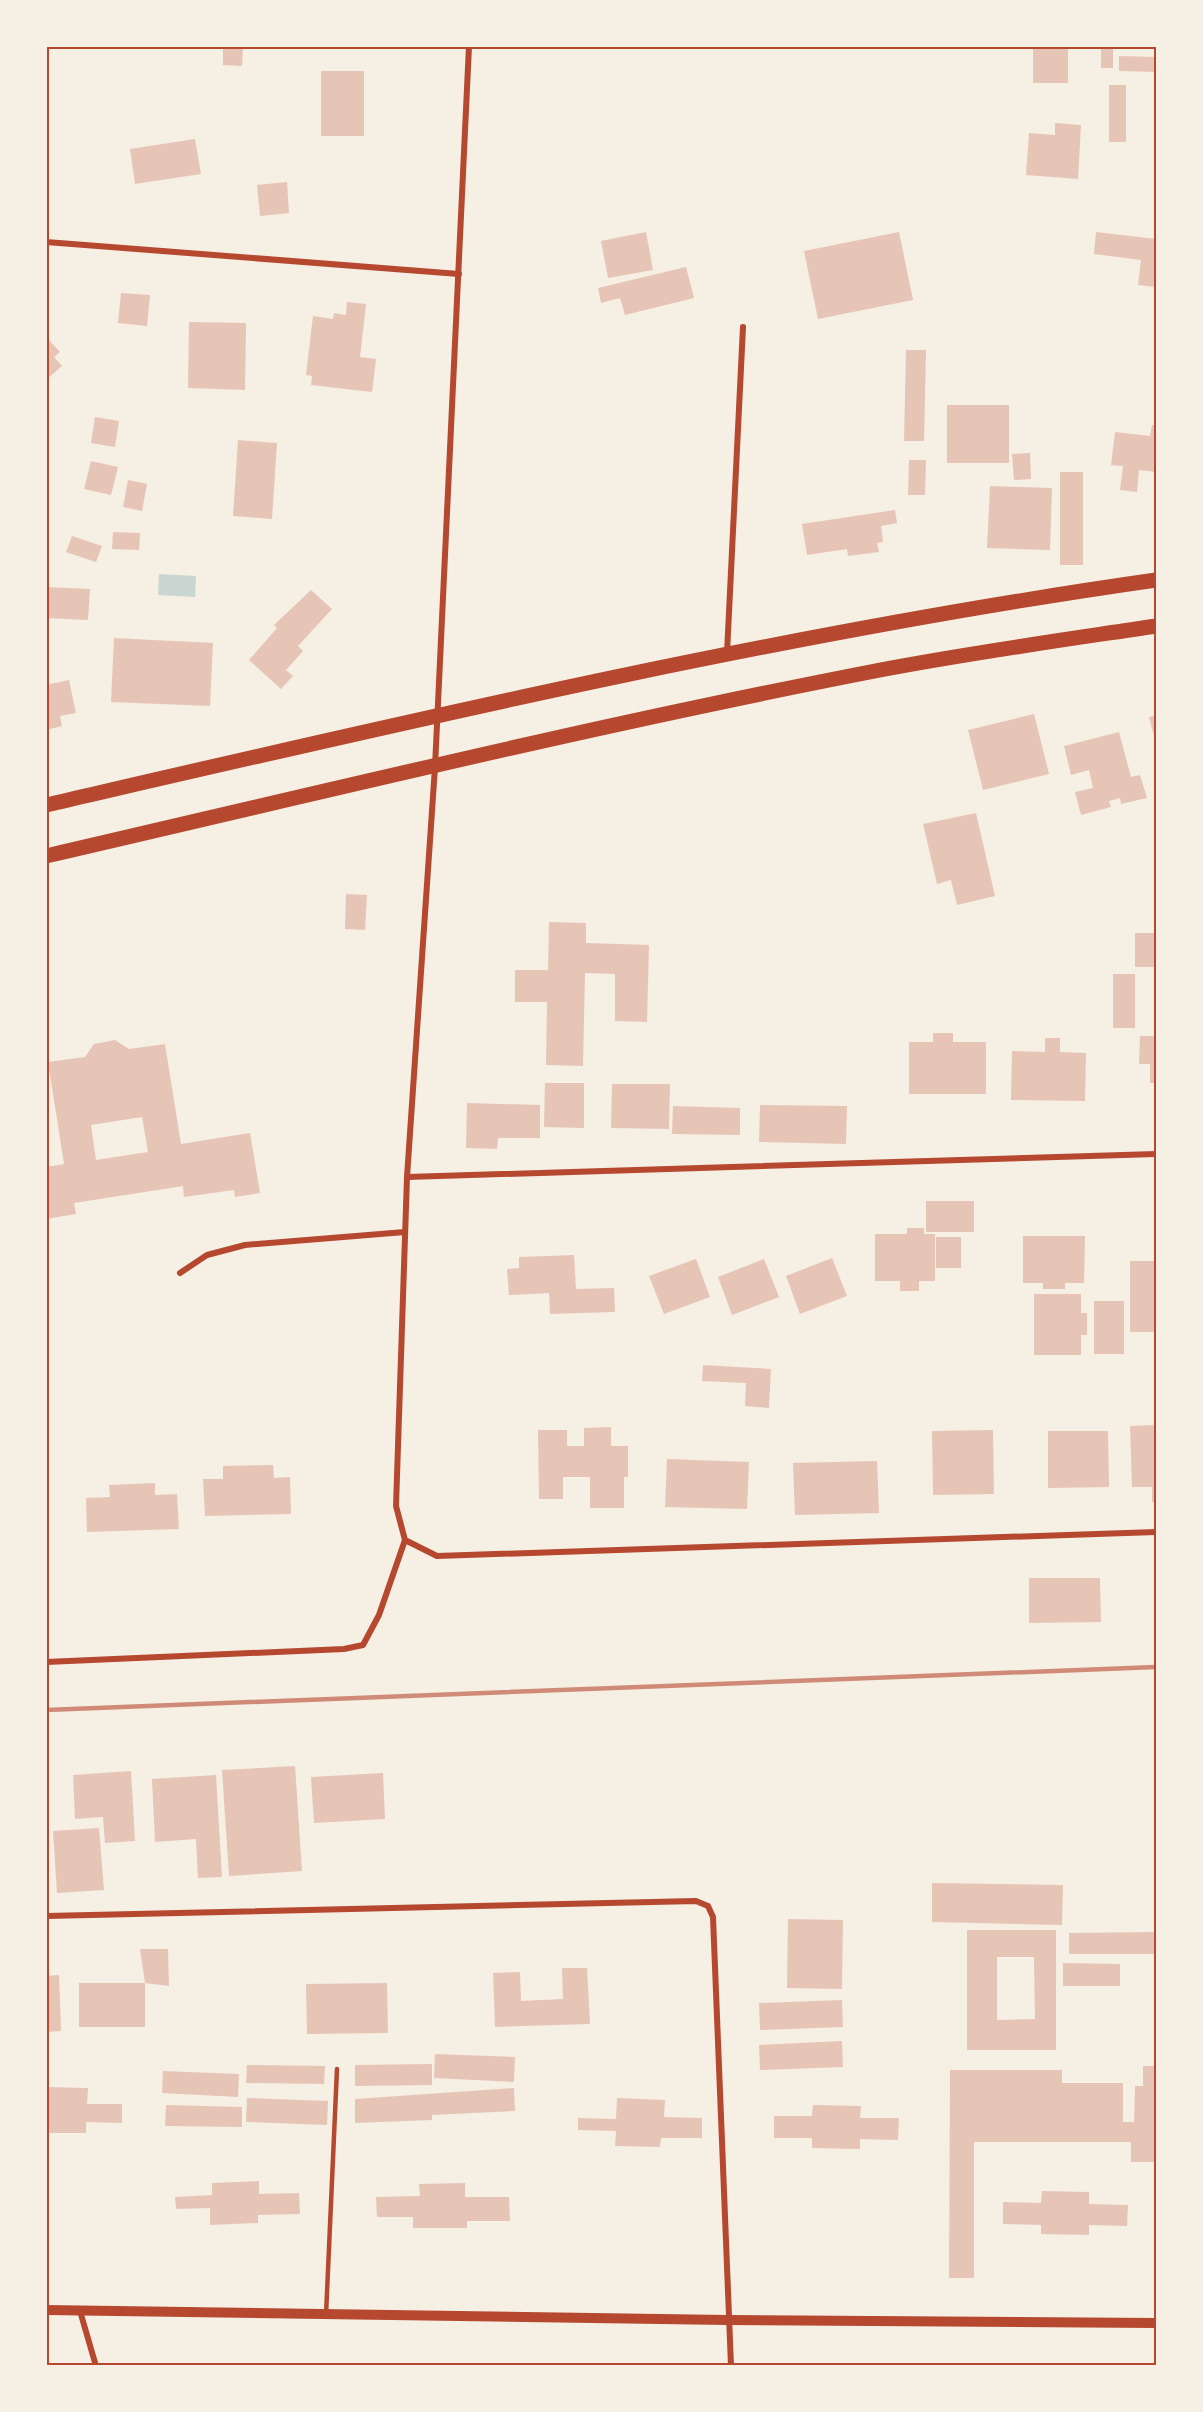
<svg xmlns="http://www.w3.org/2000/svg" width="1203" height="2412" viewBox="0 0 1203 2412" font-family="Poppins,sans-serif">
  <style>
    .water { fill: #c9d6d2 }
    .building { fill: #e6c5b7; fill-rule: evenodd }
    .lines { fill: none; stroke-linecap: round; stroke-linejoin: round }
    .service { stroke: #b5482f; stroke-width: 4.5 }
    .minor { stroke: #b5482f; stroke-width: 6 }
    .tertiary { stroke: #b5482f; stroke-width: 10 }
    .primary { stroke: #b5482f; stroke-width: 15 }
    .rail { stroke: #cf8b77; stroke-width: 4.5 }
    .neatline { fill: none; stroke: #b5482f; stroke-width: 2 }
  </style>
  <rect width="100%" height="100%" fill="#f6efe4"/>
  <polygon class="water" points="159,574 196,576 195,597 158,595"/>
  <g class="building">
    <polygon points="223,46 243,46 242,66 223,65"/>
    <rect x="1101" y="46" width="12" height="22"/>
    <rect x="1033" y="47" width="35" height="36"/>
    <polygon points="1119,56 1156,57 1156,72 1119,71"/>
    <rect x="321" y="71" width="43" height="65"/>
    <rect x="1109" y="85" width="17" height="57"/>
    <polygon points="1055,123 1081,125 1078,179 1026,175 1029,133 1055,135"/>
    <polygon points="195,139 201,174 135,184 130,149"/>
    <polygon points="287,182 289,213 260,216 257,185"/>
    <polygon points="646,232 653,270 608,278 601,241"/>
    <polygon points="899,232 913,300 818,319 804,251"/>
    <polygon points="1096,232 1156,239 1156,287 1138,285 1141,260 1094,254"/>
    <polygon points="686,267 694,298 625,315 620,298 601,303 598,288"/>
    <polygon points="121,293 150,295 147,326 118,323"/>
    <polygon points="347,302 366,304 360,357 376,359 372,392 311,385 312,376 306,375 313,316 333,319 334,313 346,315"/>
    <polygon points="189,322 246,323 245,390 188,388"/>
    <polygon points="46,337 60,352 54,357 62,366 46,380"/>
    <polygon points="906,350 926,350 924,441 904,441"/>
    <rect x="947" y="405" width="62" height="58"/>
    <polygon points="95,417 119,421 115,447 91,443"/>
    <polygon points="1152,425 1156,425 1156,472 1139,470 1137,492 1120,490 1123,466 1111,465 1115,432 1150,436"/>
    <polygon points="238,440 277,443 272,519 233,516"/>
    <polygon points="1030,453 1031,479 1014,480 1012,454"/>
    <polygon points="909,460 926,460 925,495 908,495"/>
    <polygon points="91,461 118,467 111,495 84,489"/>
    <rect x="1060" y="472" width="23" height="93"/>
    <polygon points="128,480 147,484 142,511 123,507"/>
    <polygon points="990,486 1052,488 1050,550 987,548"/>
    <polygon points="895,510 897,523 881,526 883,542 877,543 879,552 848,556 847,549 807,555 802,524"/>
    <polygon points="113,532 140,533 139,550 112,549"/>
    <polygon points="72,536 102,546 96,562 66,552"/>
    <polygon points="46,587 90,589 88,620 46,618"/>
    <polygon points="311,590 332,609 298,646 303,651 286,670 293,676 281,689 249,660 277,628 274,625"/>
    <polygon points="114,638 213,643 210,706 111,702"/>
    <polygon points="69,680 76,713 60,716 62,726 46,730 46,685"/>
    <polygon points="1034,714 1049,774 983,790 968,730"/>
    <polygon points="1156,715 1156,744 1149,717"/>
    <polygon points="1119,732 1131,777 1140,775 1147,798 1121,804 1120,798 1109,801 1111,807 1081,815 1075,792 1093,788 1089,770 1071,775 1064,746"/>
    <polygon points="976,813 995,896 957,905 951,880 937,884 923,824"/>
    <polygon points="346,894 367,895 365,930 345,929"/>
    <polygon points="549,922 586,923 586,943 649,945 647,1022 615,1021 615,974 585,973 583,1066 546,1065 547,1002 515,1002 515,970 548,970"/>
    <rect x="1135" y="933" width="21" height="34"/>
    <rect x="1113" y="974" width="22" height="54"/>
    <polygon points="933,1033 953,1033 953,1042 986,1042 986,1094 909,1094 909,1042 933,1042"/>
    <polygon points="1140,1036 1156,1036 1156,1083 1150,1083 1150,1064 1139,1064"/>
    <polygon points="1045,1038 1060,1038 1060,1052 1086,1053 1085,1101 1011,1100 1012,1051 1045,1052"/>
    <path d="M115 1040 129 1049 165 1044 181 1144 250 1133 260 1193 235 1197 234 1190 184 1197 183 1186 74 1203 76 1214 46 1219V1167L64 1164 48 1062 85 1057 94 1044ZM142 1117 148 1152 96 1160 91 1125Z"/>
    <polygon points="545,1083 584,1083 584,1128 544,1127"/>
    <polygon points="612,1084 670,1084 669,1129 611,1128"/>
    <polygon points="467,1103 540,1105 540,1138 498,1138 497,1149 466,1148"/>
    <polygon points="760,1105 847,1106 846,1144 759,1142"/>
    <polygon points="673,1106 740,1108 740,1135 672,1134"/>
    <rect x="926" y="1201" width="48" height="31"/>
    <polygon points="907,1228 924,1228 924,1234 935,1234 935,1281 919,1281 919,1291 900,1291 900,1281 875,1281 875,1234 907,1234"/>
    <polygon points="1023,1236 1085,1236 1084,1283 1065,1283 1065,1289 1043,1289 1043,1283 1023,1283"/>
    <rect x="936" y="1237" width="25" height="31"/>
    <polygon points="574,1255 576,1289 614,1288 615,1312 550,1314 549,1293 509,1295 507,1269 519,1268 519,1257"/>
    <polygon points="832,1258 847,1296 800,1314 786,1276"/>
    <polygon points="696,1259 710,1297 664,1314 649,1276"/>
    <polygon points="764,1259 779,1297 732,1315 718,1277"/>
    <rect x="1130" y="1261" width="26" height="71"/>
    <polygon points="1034,1294 1081,1294 1081,1313 1087,1313 1087,1335 1081,1335 1081,1355 1034,1355"/>
    <rect x="1094" y="1301" width="30" height="53"/>
    <polygon points="703,1365 771,1369 769,1408 745,1406 746,1383 702,1381"/>
    <polygon points="1156,1425 1156,1502 1152,1502 1152,1487 1132,1487 1130,1426"/>
    <polygon points="611,1427 611,1446 628,1446 628,1477 624,1477 624,1508 590,1508 590,1477 563,1477 563,1499 539,1499 538,1430 567,1430 567,1446 584,1446 584,1428"/>
    <polygon points="993,1430 994,1494 933,1495 932,1431"/>
    <polygon points="1048,1431 1108,1431 1109,1487 1048,1488"/>
    <polygon points="667,1459 749,1462 747,1509 665,1507"/>
    <polygon points="877,1461 879,1513 795,1515 793,1463"/>
    <polygon points="273,1465 274,1478 290,1477 291,1514 205,1516 203,1479 223,1479 223,1466"/>
    <polygon points="155,1483 155,1495 177,1494 179,1529 87,1532 86,1498 110,1497 109,1485"/>
    <polygon points="1029,1578 1100,1578 1101,1622 1029,1623"/>
    <polygon points="295,1766 302,1871 229,1876 222,1770"/>
    <polygon points="131,1771 135,1841 105,1843 103,1817 75,1819 73,1775"/>
    <polygon points="383,1773 385,1819 314,1823 311,1777"/>
    <polygon points="216,1775 222,1877 198,1878 196,1839 155,1842 152,1779"/>
    <polygon points="99,1828 104,1890 57,1893 53,1831"/>
    <polygon points="932,1883 1063,1885 1062,1925 932,1922"/>
    <polygon points="788,1919 843,1920 842,1989 787,1988"/>
    <path d="M967 1930H1056V2050H967ZM997 1957H1034L1035 2019 997 2020Z"/>
    <polygon points="1156,1932 1156,1954 1069,1954 1069,1933"/>
    <polygon points="140,1949 168,1949 169,1986 145,1983 145,2027 79,2027 79,1983 145,1983"/>
    <polygon points="1063,1963 1120,1964 1120,1986 1063,1986"/>
    <polygon points="562,1968 587,1968 590,2024 495,2027 493,1973 520,1972 521,2001 563,1999"/>
    <polygon points="59,1975 61,2031 46,2032 46,1976"/>
    <polygon points="387,1983 388,2033 307,2034 306,1984"/>
    <polygon points="842,2000 843,2027 760,2030 759,2003"/>
    <polygon points="842,2041 843,2067 760,2070 759,2045"/>
    <polygon points="435,2054 515,2057 514,2082 434,2078"/>
    <polygon points="432,2064 432,2085 355,2086 355,2065"/>
    <polygon points="247,2065 325,2066 324,2084 246,2083"/>
    <polygon points="1143,2066 1156,2066 1156,2162 1131,2162 1131,2142 974,2142 974,2278 949,2278 950,2070 1062,2070 1062,2083 1123,2083 1123,2122 1134,2122 1135,2086 1143,2086"/>
    <polygon points="163,2071 239,2074 238,2097 162,2093"/>
    <polygon points="46,2087 88,2088 87,2104 122,2104 122,2123 86,2122 86,2133 46,2133"/>
    <polygon points="514,2088 515,2111 432,2115 432,2120 355,2123 355,2099"/>
    <polygon points="247,2098 328,2101 327,2125 246,2122"/>
    <polygon points="617,2098 665,2100 664,2117 702,2118 702,2138 661,2138 660,2147 615,2146 616,2131 578,2130 578,2118 616,2119"/>
    <polygon points="166,2105 242,2107 242,2127 165,2126"/>
    <polygon points="813,2105 861,2106 860,2118 899,2118 898,2140 860,2139 860,2149 812,2148 812,2138 774,2138 774,2116 812,2116"/>
    <polygon points="259,2181 259,2194 299,2193 300,2214 258,2215 258,2223 210,2225 210,2208 176,2209 175,2197 212,2195 212,2183"/>
    <polygon points="465,2183 465,2197 509,2197 510,2221 467,2221 467,2228 413,2228 413,2217 377,2217 376,2197 420,2196 419,2184"/>
    <polygon points="1042,2191 1089,2192 1089,2204 1128,2205 1127,2226 1089,2225 1089,2235 1041,2234 1041,2225 1003,2224 1003,2202 1041,2203"/>
  </g>
  <g class="lines">
    <polyline class="service" points="326,2315 337,2069"/>
    <g class="minor">
      <polyline points="469,46 435,767 407,1177 396,1506 405,1540 437,1556 1156,1532"/>
      <polyline points="46,242 459,274"/>
      <polyline points="727,653 743,327"/>
      <polyline points="407,1177 1156,1154"/>
      <polyline points="180,1273 207,1255 245,1245 405,1232"/>
      <polyline points="46,1662 344,1649 363,1645 379,1615 405,1540"/>
      <polyline points="46,1916 696,1901 708,1906 713,1917 731,2366"/>
      <polyline points="80,2311 96,2366"/>
    </g>
    <polyline class="tertiary" points="46,2310 727,2320 1156,2323"/>
    <g class="primary">
      <path d="M46 805C414 720 783 633 1156 580"/>
      <path d="M46 856C322 792 597 725 875 671 968 653 1063 640 1156 626"/>
    </g>
    <polyline class="rail" points="46,1710 1156,1667"/>
  </g>
  <rect width="1203" height="2412" fill="none" stroke="#f6efe4" stroke-width="96"/>
  <rect x="48" y="48" width="1107" height="2316" class="neatline"/>
</svg>
